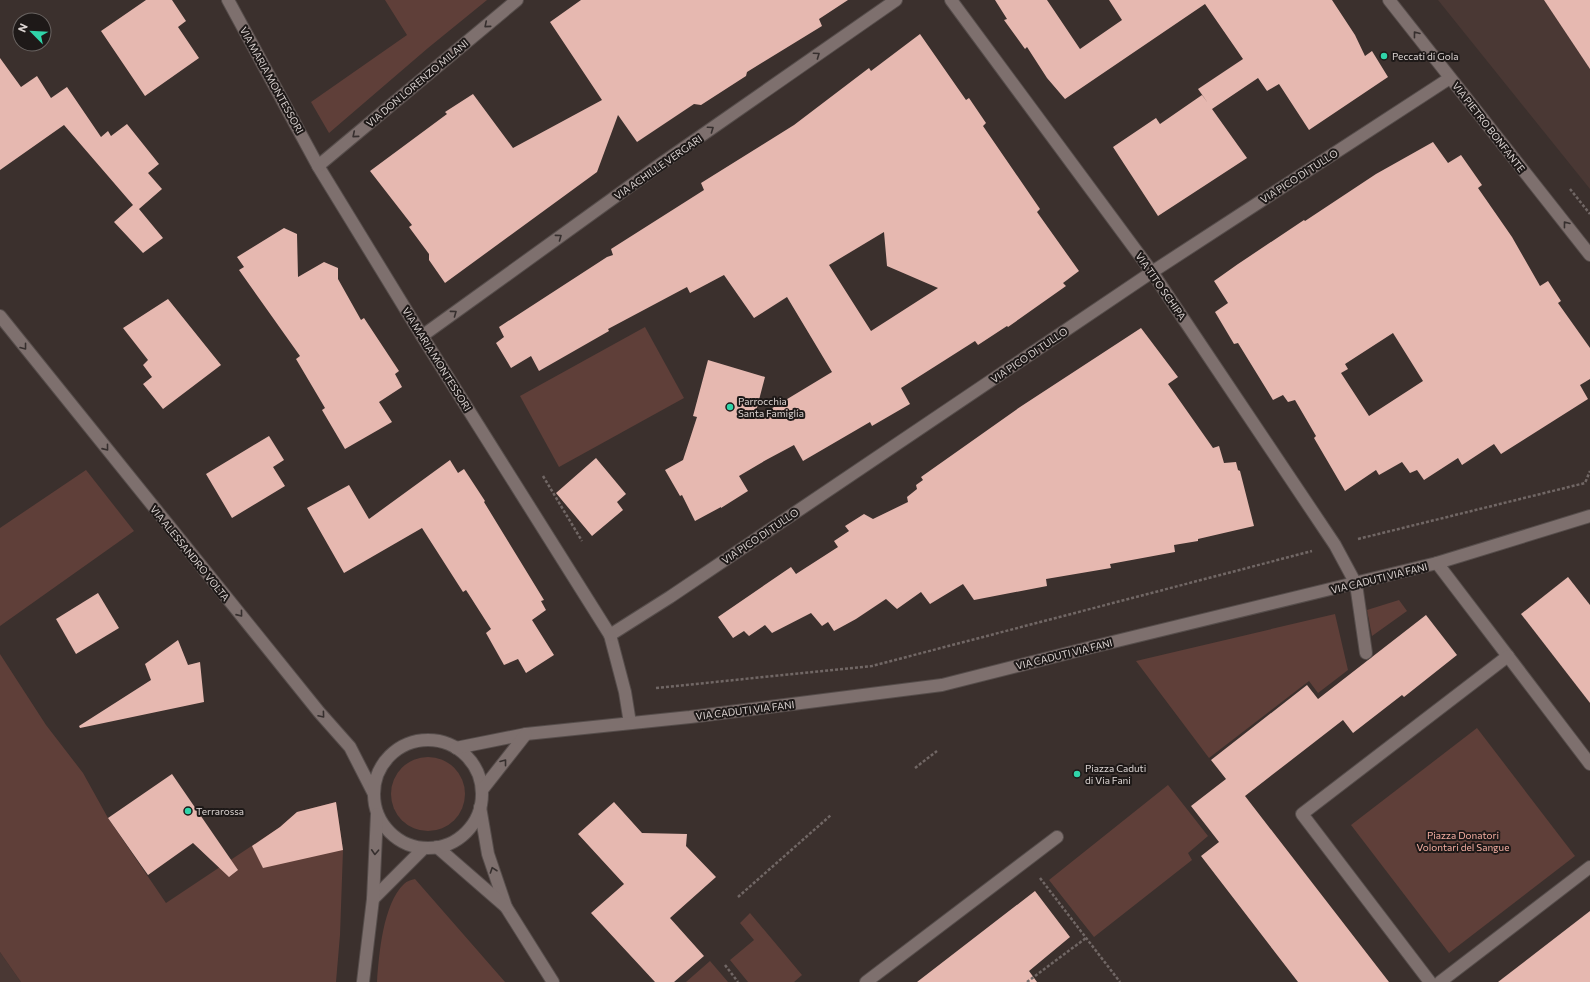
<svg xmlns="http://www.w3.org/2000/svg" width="1590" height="982" viewBox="0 0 1590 982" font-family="Commissioner,sans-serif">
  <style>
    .built { fill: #4a3834 }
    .green { fill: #5f3f39 }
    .building { fill: #e6b8b0; fill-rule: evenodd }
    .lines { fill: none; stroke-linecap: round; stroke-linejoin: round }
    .service-casing { stroke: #564d4b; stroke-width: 14 }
    .minor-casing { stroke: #564d4b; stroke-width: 14 }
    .tertiary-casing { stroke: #564d4b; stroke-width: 14 }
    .path { stroke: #716765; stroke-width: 2.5; stroke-dasharray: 3 2; stroke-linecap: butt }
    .service { stroke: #7e706e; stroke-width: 12 }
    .minor { stroke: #7e706e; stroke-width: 12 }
    .tertiary { stroke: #7e706e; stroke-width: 12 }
    .oneway { stroke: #362f2e }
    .poi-dot { fill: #30d4a9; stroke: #1e1918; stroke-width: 1.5 }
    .labels { text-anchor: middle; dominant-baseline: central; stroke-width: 4; stroke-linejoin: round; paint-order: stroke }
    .poi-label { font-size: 10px; fill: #dcd4d2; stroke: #1e1918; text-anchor: start }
    .street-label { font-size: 10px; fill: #dcd4d2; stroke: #1e1918 }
    .park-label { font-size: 10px; fill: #f3ada1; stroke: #1e1918 }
  </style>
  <rect width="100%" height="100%" fill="#3b302d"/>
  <g class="built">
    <polygon points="1438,0 1590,0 1590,189"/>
    <polygon points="0,952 21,982 0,982"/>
  </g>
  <g class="green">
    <polygon points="385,0 487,0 428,48 329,133 311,102 407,35"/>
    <polygon points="645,327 684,398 559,467 520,396"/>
    <polygon points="86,470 134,531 0,626 0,528"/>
    <polygon points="1399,600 1407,611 1372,636 1367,610"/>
    <polygon points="1335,614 1348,670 1318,693 1309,681 1209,758 1136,661"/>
    <polygon points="0,654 46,725 83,773 108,818 166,903 280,827 297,812 336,802 343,850 340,935 336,982 21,982 0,952"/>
    <polygon points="1477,728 1575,856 1449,953 1351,825"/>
    <circle cx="428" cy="794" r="37"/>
    <polygon points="1168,785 1208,836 1188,853 1192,860 1094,937 1049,880"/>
    <path d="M415 879 505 982H377C379 954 383 904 404 884 407 881 411 880 415 879Z"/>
    <polygon points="750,913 802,975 794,982 748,982 730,960 754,940 740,923"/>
    <polygon points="710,961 728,982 686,982"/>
  </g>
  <g class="building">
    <polygon points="146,0 172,0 186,21 178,27 199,58 145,96 101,31"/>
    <polygon points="581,0 848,0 819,19 822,26 747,72 746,76 701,105 694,104 637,142 618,115 597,172 445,283 429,260 429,254 409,227 412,225 370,171 447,114 445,112 473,94 513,148 602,100 550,22"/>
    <polygon points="995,0 1047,0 1080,49 1122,20 1109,0 1332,0 1355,35 1365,56 1372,51 1388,77 1309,130 1279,84 1267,91 1258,78 1212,109 1247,158 1158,216 1113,147 1156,118 1160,124 1202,95 1208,103 1198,89 1243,59 1205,4 1065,99 1047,78 1027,47 1025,49 1004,20 1007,19"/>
    <polygon points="1544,0 1590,0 1590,69"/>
    <path d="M920 34 966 100 969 98 986 123 983 126 1040 209 1037 212 1079 271 1063 283 1066 286 1008 327 1007 326 978 345 975 341 901 388 910 404 872 426 870 422 803 461 794 445 766 460 739 476 748 491 721 508V507L695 521 682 495 680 496 665 470 683 460 697 417 693 416 708 360 765 377 754 419 832 372 787 297 754 318 724 275 690 293 687 287 608 329 609 331 539 371 531 356 511 368 496 343 504 337 499 327 607 257 613 255 611 249 704 190 701 183 794 125 869 68 871 71ZM884 232 887 266 938 288 871 331 829 265Z"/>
    <polygon points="0,58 21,87 37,76 51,98 67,87 101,137 108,131 111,136 127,124 159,164 148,173 162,189 139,209 163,238 143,253 114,222 133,205 64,125 0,170"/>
    <path d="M1433 142 1448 163 1461 155 1482 185 1478 188 1512 237 1540 286 1548 281 1561 301 1558 303 1590 348V379L1580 385 1588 399 1501 454 1494 444 1462 465 1458 458 1424 480 1417 470 1410 473 1402 462 1379 475 1376 470 1345 491 1314 438 1316 436 1295 400 1288 402 1283 395 1273 400 1238 343 1234 344 1215 312 1228 303 1214 281 1238 264 1304 220 1305 221 1376 174ZM1393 333 1423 381 1369 416 1341 373 1348 369 1345 364Z"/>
    <polygon points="284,228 297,234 298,277 324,262 338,268 338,279 361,320 364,318 399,371 395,374 402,387 379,402 392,422 345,449 322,410 325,408 296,359 300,356 239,270 244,267 237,257"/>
    <polygon points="168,299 221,365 163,409 143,384 152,377 143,365 148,360 123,328"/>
    <polygon points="1141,328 1178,377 1168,384 1213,448 1219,446 1224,463 1236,462 1238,470 1240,471 1254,526 1198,539 1198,541 1174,545 1175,552 1110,564 1111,568 1046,579 1047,586 974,600 963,584 930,604 921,592 897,609 886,599 856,619 834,631 828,622 822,626 811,613 772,633 765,625 749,636 744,631 733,638 718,617 791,567 796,574 838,547 834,541 849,531 845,526 864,514 873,519 908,502 907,497 917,489 916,485 923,480 921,477 1020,407"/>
    <polygon points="269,436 284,460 273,467 285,486 232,518 206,474"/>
    <polygon points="596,458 626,494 617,502 623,510 592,536 556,493"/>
    <polygon points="450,460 458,473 464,469 485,501 484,502 544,600 541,601 546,610 532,620 554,655 526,673 518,659 504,665 486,633 491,629 466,590 463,592 422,528 344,573 307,508 349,485 369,519"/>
    <polygon points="1568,577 1590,605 1590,703 1521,614"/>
    <polygon points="98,593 119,628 76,654 56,619"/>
    <polygon points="1426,615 1457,655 1404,697 1402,695 1353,733 1343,720 1245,796 1389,982 1298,982 1201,856 1219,842 1191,806 1226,779 1211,760 1307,685 1318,699"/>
    <polygon points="178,640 188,665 200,662 204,702 80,728 79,726 151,680 145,664"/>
    <polygon points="172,774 238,870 229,877 193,843 148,875 108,818"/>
    <polygon points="336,802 343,850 263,868 252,846 280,827 297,812"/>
    <polygon points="614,802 642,833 687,834 686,846 716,877 670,918 704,956 674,982 655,982 591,913 624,884 578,834"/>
    <polygon points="1035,891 1070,937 1029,971 1037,982 917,982"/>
    <polygon points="1590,911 1590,982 1498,982"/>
  </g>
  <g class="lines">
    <g class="service-casing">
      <polyline id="service" points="1356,584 1366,653"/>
    </g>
    <g class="minor-casing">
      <g id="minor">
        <polyline points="228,0 318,166 422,336 610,635 625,692 630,723"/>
        <polyline points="951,0 1152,272 1335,545 1356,584"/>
        <polyline points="1389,0 1590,255"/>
        <polyline points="318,166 517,0"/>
        <polyline points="0,316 319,712 350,747 374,794"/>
        <polyline points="422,336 662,163 896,0"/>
        <polyline points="1437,563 1590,764"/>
        <polyline points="610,635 670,597 1152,272 1450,78"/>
        <polyline points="480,807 488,854 506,907 553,982"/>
        <polyline points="437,847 506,907"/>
        <polyline points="866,982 1057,837"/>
        <polyline points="1430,982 1302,814 1508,656"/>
        <polyline points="1440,982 1590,867"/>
      </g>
    </g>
    <g class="tertiary-casing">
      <g id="tertiary">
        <circle cx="428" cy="794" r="54"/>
        <polyline points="456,748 526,734 690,717 942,685 1088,648 1437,563 1590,516"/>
        <polyline points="482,790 526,734"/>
        <polyline points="373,899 424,848"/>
        <polyline points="363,982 373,899 377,814"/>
      </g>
    </g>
    <g class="path">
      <polyline points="1570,189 1590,214"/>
      <polyline points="543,476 582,541"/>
      <polyline points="1358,539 1585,483 1590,471"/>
      <polyline points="656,688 872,666 1312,551"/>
      <polyline points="915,768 937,751"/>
      <polyline points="1040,878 1120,982"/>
      <polyline points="738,897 831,815"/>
      <polyline points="725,965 738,982"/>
      <polyline points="1027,982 1086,938"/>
    </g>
    <use href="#service" class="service"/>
    <use href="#minor" class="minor"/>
    <use href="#tertiary" class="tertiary"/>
  </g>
  <defs><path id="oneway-chevron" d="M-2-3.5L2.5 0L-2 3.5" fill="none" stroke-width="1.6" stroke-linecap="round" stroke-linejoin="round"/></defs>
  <g class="oneway">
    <use href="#oneway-chevron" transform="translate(487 25) rotate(140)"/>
    <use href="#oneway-chevron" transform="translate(1416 34) rotate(-128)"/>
    <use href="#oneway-chevron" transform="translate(817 55) rotate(-35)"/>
    <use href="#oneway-chevron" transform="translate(711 129) rotate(-35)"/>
    <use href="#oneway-chevron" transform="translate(355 135) rotate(140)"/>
    <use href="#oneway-chevron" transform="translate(1566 224) rotate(-128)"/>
    <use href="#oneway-chevron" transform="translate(559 237) rotate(-36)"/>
    <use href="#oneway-chevron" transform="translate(454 313) rotate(-36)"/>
    <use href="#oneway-chevron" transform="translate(24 347) rotate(52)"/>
    <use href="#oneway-chevron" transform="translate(106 448) rotate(51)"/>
    <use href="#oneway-chevron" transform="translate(240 614) rotate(51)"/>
    <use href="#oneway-chevron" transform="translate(322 715) rotate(50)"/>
    <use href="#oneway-chevron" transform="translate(504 762) rotate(-52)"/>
    <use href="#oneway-chevron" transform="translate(375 852) rotate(93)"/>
    <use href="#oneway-chevron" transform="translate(493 870) rotate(-109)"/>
  </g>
  <g class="poi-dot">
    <circle cx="1384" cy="56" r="4"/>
    <circle cx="730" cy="407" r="4"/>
    <circle cx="1077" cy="774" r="4"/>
    <circle cx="188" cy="811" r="4"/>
  </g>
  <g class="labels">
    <g class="poi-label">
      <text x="1392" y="56">Peccati di Gola</text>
      <text x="738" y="401">Parrocchia<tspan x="738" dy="12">Santa Famiglia</tspan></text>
      <text x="1085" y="768">Piazza Caduti<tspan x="1085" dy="12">di Via Fani</tspan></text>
      <text x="196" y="811">Terrarossa</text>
    </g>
    <g class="street-label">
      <text transform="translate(272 80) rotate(61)">VIA MARIA MONTESSORI</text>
      <text transform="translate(417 83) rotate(-40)">VIA DON LORENZO MILANI</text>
      <text transform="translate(1489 127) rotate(52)">VIA PIETRO BONFANTE</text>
      <text transform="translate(658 167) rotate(-35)">VIA ACHILLE VERGARI</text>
      <text transform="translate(1299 176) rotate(-33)">VIA PICO DI TULLO</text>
      <text transform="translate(1161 286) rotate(55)">VIA TITO SCHIPA</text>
      <text transform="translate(1029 355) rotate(-34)">VIA PICO DI TULLO</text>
      <text transform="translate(437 359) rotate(58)">VIA MARIA MONTESSORI</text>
      <text transform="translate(760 536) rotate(-34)">VIA PICO DI TULLO</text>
      <text transform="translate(190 553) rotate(51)">VIA ALESSANDRO VOLTA</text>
      <text transform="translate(1379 578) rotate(-14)">VIA CADUTI VIA FANI</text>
      <text transform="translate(1064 654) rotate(-14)">VIA CADUTI VIA FANI</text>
      <text transform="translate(745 710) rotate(-7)">VIA CADUTI VIA FANI</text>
    </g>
    <g class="park-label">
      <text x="1463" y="835">Piazza Donatori<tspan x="1463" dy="12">Volontari del Sangue</tspan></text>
    </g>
  </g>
  <g transform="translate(32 32) rotate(294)"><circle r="19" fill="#1e1918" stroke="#6a6462"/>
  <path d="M0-3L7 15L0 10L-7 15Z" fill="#30d4a9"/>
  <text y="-6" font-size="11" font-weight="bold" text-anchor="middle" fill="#dcd4d2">N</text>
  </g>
</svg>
